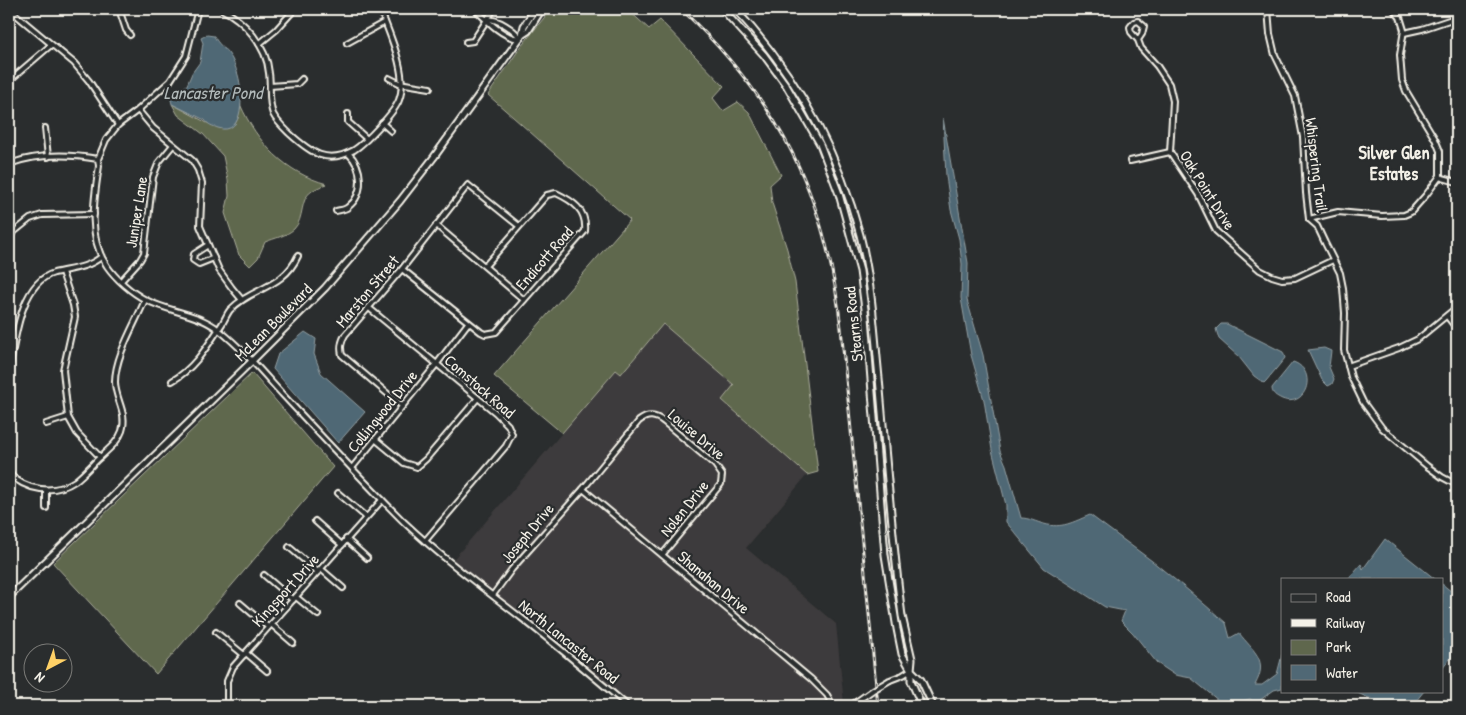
<svg xmlns="http://www.w3.org/2000/svg" width="1466" height="715" viewBox="0 0 1466 715" font-family="'Patrick Hand',sans-serif">
  <style>
    .built { fill: #3e3b3c }
    .green { fill: #5f674d; stroke: #aaac9a }
    .water { fill: #506875; stroke: #929fa3 }
    .lines { fill: none; stroke-linecap: round; stroke-linejoin: round }
    .street-casing { stroke: #f4f1e8; stroke-width: 8 }
    .secondary-casing { stroke: #f4f1e8; stroke-width: 9 }
    .street { stroke: #2a2d2e; stroke-width: 4 }
    .secondary { stroke: #2a2d2e; stroke-width: 5 }
    .rail-casing { stroke: #f4f1e8; stroke-width: 3 }
    .rail { stroke: #2a2d2e; stroke-width: 1; stroke-dasharray: 4; stroke-linecap: butt }
    .street-bridge-casing { stroke: #f4f1e8; stroke-width: 8; stroke-linecap: butt }
    .street-bridge { stroke: #2a2d2e; stroke-width: 4 }
    .labels { text-anchor: middle; dominant-baseline: central; stroke-width: 4.5; stroke-linejoin: round; paint-order: stroke }
    .street-label { font-size: 16px; fill: #f4f1e8; stroke: #2a2d2e }
    .water-label { font-size: 18px; font-style: italic; fill: #b2baba; stroke: #2a2d2e }
    .neighbourhood-label { font-size: 18px; font-weight: bold; fill: #f4f1e8; stroke: #2a2d2e }
  </style>
  <rect width="100%" height="100%" fill="#2a2d2e"/>
  <filter id="ink" filterUnits="userSpaceOnUse"><feTurbulence type="fractalNoise" baseFrequency=".02" numOctaves="2"/><feDisplacementMap in="SourceGraphic" scale="10" xChannelSelector="R" yChannelSelector="G"/><feConvolveMatrix kernelMatrix="1 2 1 2 8 2 1 2 1" color-interpolation-filters="sRGB"/></filter>
  <g filter="url(#ink)">
    <polygon class="built" points="663,324 735,385 722,400 807,475 746,548 836,624 844,704 842,706 630,706 451,562 616,370 621,373"/>
    <g class="green">
      <polygon points="551,9 627,9 649,29 660,20 724,86 713,98 723,111 738,102 749,112 781,175 770,185 772,203 787,249 795,282 818,472 807,475 722,400 734,385 663,324 621,374 616,370 562,433 494,376 630,220 488,95 520,48"/>
      <path d="M172 104 207 123 235 124 238 118 240 104C257 143 286 173 327 184 322 186 316 188 312 191 299 199 305 218 294 229 286 236 275 238 265 242L258 258 250 266 239 255 225 213 229 196 228 180 223 156 203 134 178 115Z"/>
      <polygon points="252,373 333,467 156,674 53,563"/>
    </g>
    <g class="water">
      <path d="M207 35 214 36C218 44 223 47 228 53 233 59 236 68 238 75 243 91 245 137 218 128 213 126 208 125 205 120L172 104 170 96 187 85 192 73 200 62 203 43 201 38Z"/>
      <path d="M943 118 968 263 967 300 983 355 1000 451 1006 465 1021 518C1029 518 1036 522 1044 524 1062 529 1073 522 1090 515L1152 561 1189 591 1226 623 1230 638 1239 633C1254 652 1269 660 1255 685H1262L1277 674 1282 655V688L1274 690 1256 703 1250 699 1225 706 1191 678 1175 675 1157 663 1133 633 1121 621 1125 611 1105 607 1044 568 1006 522V505L992 450 984 400 971 355 961 298 962 264 959 239 951 210 946 176Z"/>
      <polygon points="1221,324 1227,324 1283,352 1285,358 1266,381 1264,383 1254,376 1239,357 1219,339 1216,329"/>
      <polygon points="305,332 316,339 314,354 321,373 365,412 338,443 273,369 278,354"/>
      <polygon points="1324,348 1331,351 1329,367 1334,379 1332,384 1328,386 1322,380 1308,350"/>
      <path d="M1293 362C1318 370 1307 409 1282 399 1276 396 1272 394 1272 388Z"/>
      <polygon points="1385,539 1435,579 1348,579 1361,564 1363,569"/>
      <polygon points="1442,584 1457,596 1457,650 1442,669"/>
      <polygon points="1353,691 1424,691 1412,706 1387,706"/>
    </g>
    <g class="lines">
      <g class="street-casing">
        <g id="street">
          <polyline points="9,9 74,63 89,81 118,125"/>
          <polyline points="119,9 126,30 130,35"/>
          <path d="M198 9 186 56 170 81 138 110 118 125 106 140 98 159 99 166C94 199 87 237 107 266 116 279 132 293 146 300 169 312 198 313 219 330 243 349 263 373 283 395 323 438 363 481 404 522 442 558 483 588 524 620 560 648 594 677 628 706"/>
          <path d="M221 9C244 20 267 46 269 73 271 86 268 101 273 114 277 122 284 128 290 134 311 153 327 165 354 150 365 143 395 112 399 100 409 75 389 33 380 9"/>
          <path d="M475 9C484 18 506 41 520 38"/>
          <polyline points="1268,9 1270,34 1275,55 1295,96 1303,137 1306,193 1309,219 1317,226 1325,243 1340,273 1343,288 1345,313 1344,350 1351,377 1363,402 1382,428 1427,466 1442,477 1457,485"/>
          <path d="M487 19C498 19 514 29 520 38"/>
          <polyline points="1404,33 1422,29 1455,18 1457,13"/>
          <polyline points="1138,40 1142,34 1144,26 1138,21 1134,22 1130,27 1131,32 1138,40 1141,48 1157,66 1169,84 1173,101 1170,152 1198,194 1216,231 1260,270 1272,276 1282,279 1295,278 1333,260"/>
          <polyline points="466,42 473,41 494,9"/>
          <polyline points="347,43 385,22"/>
          <polyline points="259,44 276,30 295,9"/>
          <polyline points="389,78 399,83 430,88"/>
          <polyline points="9,81 51,45"/>
          <polyline points="270,86 297,84 302,79"/>
          <polyline points="138,110 153,128 192,160 198,170 202,183 200,226 219,270 232,288 242,300"/>
          <polyline points="348,114 348,122 367,139"/>
          <polyline points="382,123 391,131"/>
          <polyline points="45,128 48,157"/>
          <polyline points="1130,161 1170,152"/>
          <path d="M9 164C36 154 69 154 98 159"/>
          <polyline points="1439,177 1457,182"/>
          <path d="M336 211C339 210 345 210 348 207 365 194 363 167 348 153"/>
          <polyline points="1309,219 1338,212 1382,216 1404,215 1411,212 1426,195 1440,176 1440,151 1435,139 1406,91 1402,80 1400,55 1404,30 1400,17 1393,9"/>
          <polyline points="436,225 524,300"/>
          <polyline points="9,236 30,219 42,215 94,214"/>
          <polyline points="208,245 194,254 193,260 199,264 214,258"/>
          <path d="M402 269 481 332 485 334 496 332 585 231C587 210 573 201 556 193L547 195 485 266"/>
          <polyline points="62,272 73,305 75,317 63,370 68,417 77,433 100,457"/>
          <polyline points="121,281 140,260 144,253 153,177 159,162 173,145"/>
          <polyline points="369,308 496,413 508,425 512,434 506,446 425,541"/>
          <polyline points="1447,316 1457,329"/>
          <polyline points="1348,366 1399,348 1418,339 1457,307"/>
          <path d="M9 371C15 341 20 283 54 273 70 269 88 268 101 257"/>
          <path d="M172 381C195 368 208 345 222 324 225 319 227 314 230 310 252 287 283 289 298 256"/>
          <path d="M402 406 342 355C340 347 341 342 345 335L402 269 468 185 519 226"/>
          <polyline points="46,424 68,417"/>
          <polyline points="375,439 404,463 417,467 426,459 477,399"/>
          <polyline points="352,468 436,365 468,323"/>
          <path d="M9 473C26 491 54 495 75 481 83 475 90 467 97 460 106 451 118 443 122 431 128 413 115 399 115 382 115 356 135 324 145 300"/>
          <polyline points="338,493 366,517"/>
          <polyline points="46,508 46,490"/>
          <polyline points="315,521 342,545"/>
          <polyline points="346,539 367,558"/>
          <polyline points="289,547 318,572"/>
          <path d="M662 555 721 484 722 475 715 465 664 422C655 415 648 414 639 421L583 489 811 679 827 695 833 706"/>
          <polyline points="321,569 343,588"/>
          <polyline points="264,575 293,600"/>
          <polyline points="493,595 512,569 583,489"/>
          <polyline points="296,597 318,615"/>
          <polyline points="240,603 268,627"/>
          <polyline points="271,624 293,643"/>
          <polyline points="216,632 244,655"/>
          <polyline points="246,653 267,671"/>
          <polyline points="890,680 903,675 911,670"/>
          <polyline points="227,706 227,681 233,667 382,500"/>
          <polyline points="850,706 856,702"/>
        </g>
      </g>
      <g class="secondary-casing">
        <g id="secondary">
          <polyline points="722,9 764,55 786,85 820,144 839,194 860,271 866,317 885,555 897,629 902,654 911,670 911,681 922,706"/>
          <path d="M735 9C796 74 837 148 860 235 872 281 874 330 879 378 886 457 892 537 902 616L912 659 911 670 921 680 933 706"/>
          <polyline points="522,35 528,31 542,9"/>
          <polyline points="9,597 252,361 325,288 400,201 434,157 517,42 522,35 524,26 535,9"/>
        </g>
      </g>
      <use href="#street" class="street"/>
      <use href="#secondary" class="secondary"/>
      <g class="rail-casing">
        <path id="rail" d="M681 9C779 101 826 194 841 328L878 706"/>
      </g>
      <use href="#rail" class="rail"/>
      <g class="street-bridge-casing">
        <polyline id="street-bridge" points="856,702 873,690 890,680"/>
      </g>
      <use href="#street-bridge" class="street-bridge"/>
    </g>
  </g>
  <g class="labels">
    <g class="street-label">
      <text transform="translate(1317 165) rotate(83)">Whispering Trail</text>
      <text transform="translate(1208 190) rotate(58)">Oak Point Drive</text>
      <text transform="translate(136 212) rotate(-81)">Juniper Lane</text>
      <text transform="translate(544 258) rotate(-49)">Endicott Road</text>
      <text transform="translate(367 291) rotate(-50)">Marston Street</text>
      <text transform="translate(273 322) rotate(-45)">McLean Boulevard</text>
      <text transform="translate(853 324) rotate(-96)">Stearns Road</text>
      <text transform="translate(480 386) rotate(41)">Comstock Road</text>
      <text transform="translate(382 411) rotate(-51)">Collingwood Drive</text>
      <text transform="translate(697 434) rotate(40)">Louise Drive</text>
      <text transform="translate(684 508) rotate(-51)">Nolen Drive</text>
      <text transform="translate(527 533) rotate(-50)">Joseph Drive</text>
      <text transform="translate(714 582) rotate(40)">Shanahan Drive</text>
      <text transform="translate(285 590) rotate(-48)">Kingsport Drive</text>
      <text transform="translate(569 641) rotate(39)">North Lancaster Road</text>
    </g>
    <g class="water-label">
      <text x="213" y="92">Lancaster Pond</text>
    </g>
    <g class="neighbourhood-label">
      <text x="1394" y="152">Silver Glen<tspan x="1394" dy="21">Estates</tspan></text>
    </g>
  </g>
  <rect width="1466" height="715" fill="none" stroke="#2a2d2e" stroke-width="30"/>
  <rect x="15" y="15" width="1436" height="685" fill="none" stroke="#f4f1e8" stroke-width="2" filter="url(#ink)"/>
  <rect x="1281" y="578" width="162" height="115" fill="#2a2d2e" stroke="#7b7b78"/>
  <rect x="1291" y="594" width="25" height="8" fill="#2a2d2e" stroke="#7b7b78"/>
  <text x="1326" y="602" font-size="15" fill="#f4f1e8">Road</text>
  <rect x="1291" y="619" width="25" height="8" fill="#f4f1e8" stroke="#7b7b78"/>
  <text x="1326" y="628" font-size="15" fill="#f4f1e8">Railway</text>
  <rect x="1291" y="640" width="25" height="15" fill="#5f674d" stroke="#7b7b78"/>
  <text x="1326" y="652" font-size="15" fill="#f4f1e8">Park</text>
  <rect x="1291" y="665" width="25" height="15" fill="#506875" stroke="#7b7b78"/>
  <text x="1326" y="678" font-size="15" fill="#f4f1e8">Water</text>
  <g transform="translate(48 668) rotate(221)"><circle r="24" fill="#2a2d2e" stroke="#7b7b78"/>
  <path d="M0-4L9 19L0 12L-9 19Z" fill="#ffd166"/>
  <text y="-8" font-size="14" font-weight="bold" text-anchor="middle" fill="#f4f1e8">N</text>
  </g>
</svg>
